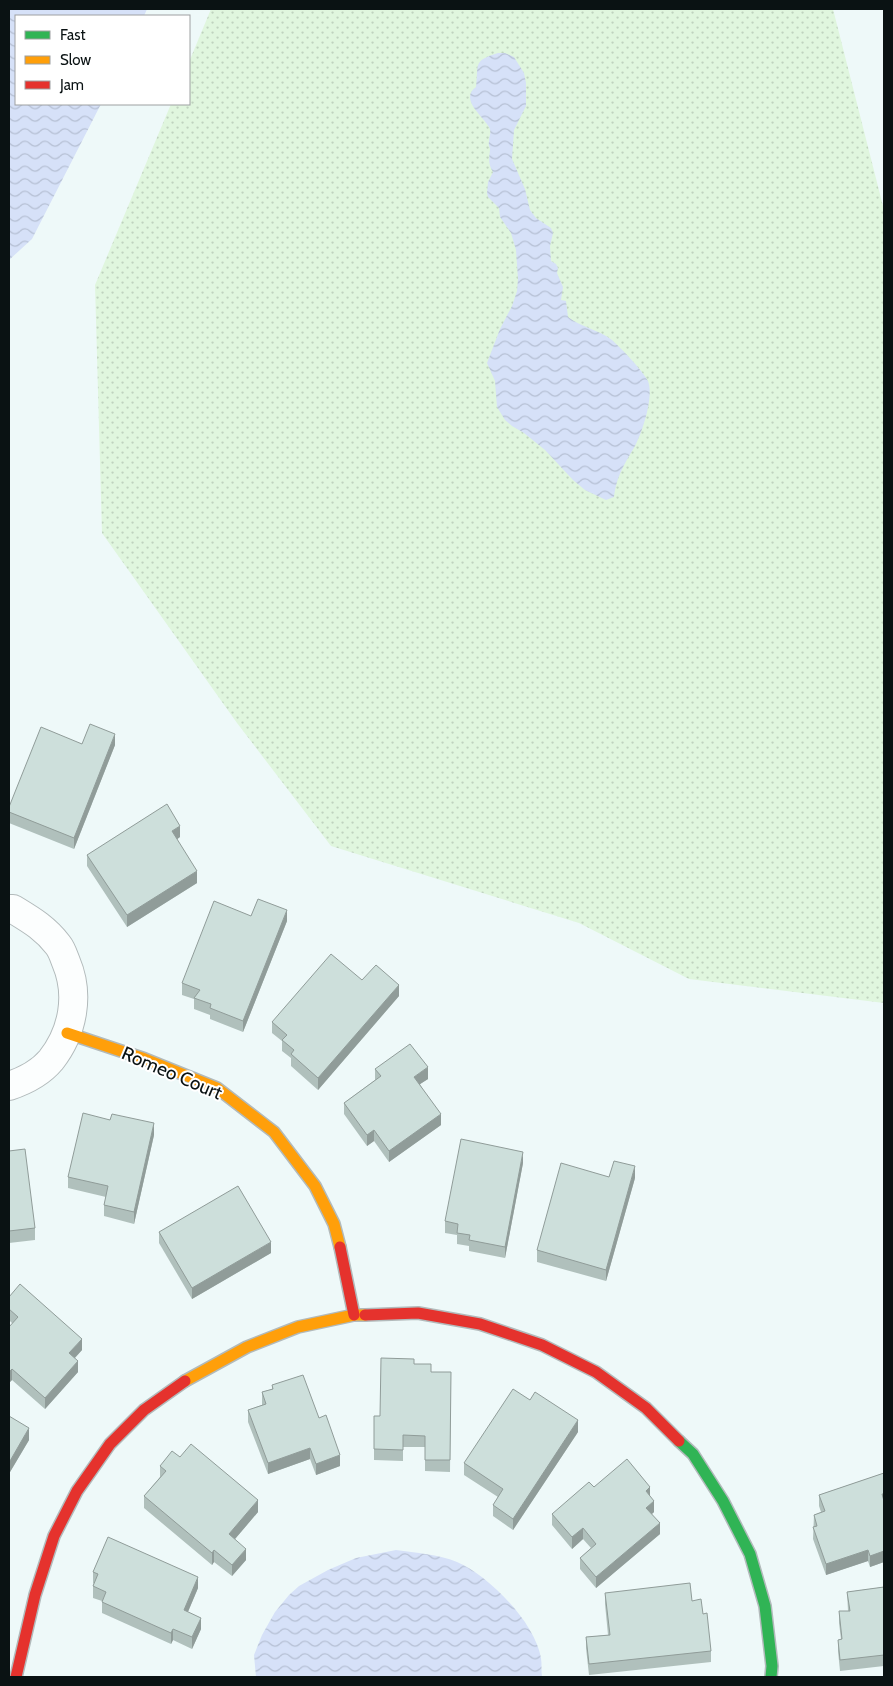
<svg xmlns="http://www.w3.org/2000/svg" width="893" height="1686" viewBox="0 0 893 1686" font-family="Cabin,sans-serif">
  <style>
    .grass { fill: url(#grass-dots) }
    .water { fill: url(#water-waves) }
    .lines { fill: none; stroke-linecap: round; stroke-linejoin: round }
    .street-casing { stroke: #b2babb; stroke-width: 30 }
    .fast-casing { stroke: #b2babb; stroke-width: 14 }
    .slow-casing { stroke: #b2babb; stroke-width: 14 }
    .jam-casing { stroke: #b2babb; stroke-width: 14 }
    .street { stroke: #fcfefe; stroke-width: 28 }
    .fast { stroke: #30b455; stroke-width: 11 }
    .slow { stroke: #ff9f0a; stroke-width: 11 }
    .jam { stroke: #e5322d; stroke-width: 11 }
    .wall { fill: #b0c0bc }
    .shaded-wall { fill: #909c99 }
    .building { fill: #cddfdb; stroke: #909c99 }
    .labels { text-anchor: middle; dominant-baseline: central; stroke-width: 4; stroke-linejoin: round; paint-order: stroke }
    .street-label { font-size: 19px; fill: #0a1213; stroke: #fff }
  </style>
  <defs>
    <pattern id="grass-dots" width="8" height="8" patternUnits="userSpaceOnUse" patternTransform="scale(1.25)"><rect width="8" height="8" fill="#e0f6de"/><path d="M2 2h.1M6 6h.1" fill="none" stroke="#bfd2be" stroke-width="1.8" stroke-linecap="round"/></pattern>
    <pattern id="water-waves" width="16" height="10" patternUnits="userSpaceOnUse" patternTransform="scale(1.25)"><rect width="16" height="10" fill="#d6e1f8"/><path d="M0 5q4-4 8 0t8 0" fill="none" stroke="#b6c0d4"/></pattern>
  </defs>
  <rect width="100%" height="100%" fill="#eef9f9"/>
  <polygon class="grass" points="211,9 833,9 884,210 884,1003 689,979 579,923 331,846 237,723 102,533 95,285 171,104 189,104 189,62"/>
  <g class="water">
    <polygon points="9,9 147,9 144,16 16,16 16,104 101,104 32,239 9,260"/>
    <path d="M498 53H505L514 57 524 73 526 83V106L514 130 512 159 525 189 530 210 536 218 551 228 553 233 550 246 551 261 556 264 558 268 557 273 563 287 561 300 566 301 568 317C581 327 599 330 612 340 621 348 643 371 648 381 654 396 643 430 636 444 625 464 617 474 614 497L606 500 585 490 573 480 545 450 524 433 512 426 505 420 497 407 495 381 487 363 500 329 512 306 517 291 518 279 516 250 511 233 500 217 499 208 488 197 487 193 488 182 493 172C488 164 489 159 490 150 490 147 488 145 489 142 489 135 492 133 489 127 483 116 459 99 476 87 479 64 472 61 498 53Z"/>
    <path d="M396 1550C416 1553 438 1554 457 1562 489 1576 535 1622 541 1658 542 1664 541 1671 542 1677H256L254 1655 262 1635 275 1612 289 1595 299 1586 328 1570 356 1558Z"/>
  </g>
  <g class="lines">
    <g class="street-casing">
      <path id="street" d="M9 909H13C31 920 45 928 58 945 62 950 64 957 66 962 80 995 73 1032 51 1060 41 1072 24 1081 9 1086"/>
    </g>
    <g class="fast-casing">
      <polyline id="fast" points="679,1441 693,1454 723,1501 750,1554 765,1606 772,1666 771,1677"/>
    </g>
    <g class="slow-casing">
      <g id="slow">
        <polyline points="67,1033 145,1059 217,1088 274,1132 315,1186 334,1224 340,1247"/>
        <polyline points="185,1381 247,1347 298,1327 354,1315 365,1315"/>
      </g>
    </g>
    <g class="jam-casing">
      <g id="jam">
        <polyline points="340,1247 354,1315"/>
        <polyline points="365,1315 418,1313 480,1324 542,1345 596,1372 646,1408 679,1441"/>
        <polyline points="16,1677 35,1595 54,1536 77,1491 110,1444 144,1410 185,1381"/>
      </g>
    </g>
    <use href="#street" class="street"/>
    <use href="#fast" class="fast"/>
    <use href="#slow" class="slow"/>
    <use href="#jam" class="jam"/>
  </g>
  <g class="wall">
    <polygon points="82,744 115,745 74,849 9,823 9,812"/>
    <polygon points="180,837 177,839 197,883 127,927 87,866 87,855"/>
    <polygon points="251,916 287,921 243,1032 210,1019 210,1015 194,1009 194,999 182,995 182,983"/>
    <polygon points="362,980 399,996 318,1090 291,1066 291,1058 282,1051 282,1041 272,1033 272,1022"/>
    <polygon points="375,1069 428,1079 420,1084 441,1125 389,1162 374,1141 367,1146 344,1114 344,1103 375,1080"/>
    <polygon points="154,1135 134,1224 104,1216 104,1205 106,1197 68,1188 68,1177"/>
    <polygon points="9,1151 35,1228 35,1240 9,1243"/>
    <polygon points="523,1163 505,1258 469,1251 469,1246 457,1244 457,1235 445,1233 445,1221"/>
    <polygon points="635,1178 606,1281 537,1262 537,1250"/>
    <polygon points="159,1232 271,1253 192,1299 159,1243"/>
    <polygon points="9,1297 82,1350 75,1358 78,1372 45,1409 12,1380 9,1383 12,1323 9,1320"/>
    <polygon points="414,1364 431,1372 451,1372 450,1472 425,1471 425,1447 403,1447 403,1461 374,1460 374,1416 380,1416"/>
    <polygon points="272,1385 319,1418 340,1466 316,1475 310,1459 268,1474 248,1422 248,1410 262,1405 262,1392 272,1389"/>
    <polygon points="9,1416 29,1440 10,1472 9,1471"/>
    <polygon points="578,1432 513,1530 493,1516 493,1505 498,1497 464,1475 464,1463"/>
    <polygon points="180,1457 258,1512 235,1539 246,1560 232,1576 214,1562 212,1565 144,1508 144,1496 160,1477 160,1466"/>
    <polygon points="884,1473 884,1562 870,1567 868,1561 826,1575 813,1539 814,1515 821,1512 819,1506 819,1495"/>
    <polygon points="594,1487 650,1496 654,1512 652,1514 660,1534 596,1588 580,1569 580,1558 591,1548 583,1539 572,1549 552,1525 552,1514"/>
    <polygon points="93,1572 198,1588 188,1612 201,1629 192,1649 173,1640 171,1644 102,1613 102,1601 93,1598 93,1586 94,1584 93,1583"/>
    <polygon points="884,1587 884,1666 840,1671 838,1651 838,1640 841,1639 839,1623 839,1611 848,1611 847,1592"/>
    <polygon points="605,1593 692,1601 703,1614 711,1651 711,1662 589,1675 586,1648 586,1637 608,1635 605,1604"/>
  </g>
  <g class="shaded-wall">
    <polygon points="115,734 115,745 74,849 74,838"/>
    <polygon points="180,826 180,837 172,843 172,831"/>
    <polygon points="197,871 197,883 127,927 127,915"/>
    <polygon points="287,910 287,921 243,1032 243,1021"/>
    <polygon points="399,985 399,996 318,1090 318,1078"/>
    <polygon points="428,1067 428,1079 414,1088 414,1077"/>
    <polygon points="441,1114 441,1125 389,1162 389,1151"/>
    <polygon points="154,1123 154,1135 134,1224 134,1212"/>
    <polygon points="374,1130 374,1141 367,1146 367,1135"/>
    <polygon points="523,1152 523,1163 505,1258 505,1247"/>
    <polygon points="635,1166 635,1178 606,1281 606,1270"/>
    <polygon points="271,1242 271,1253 192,1299 192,1288"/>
    <polygon points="82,1339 82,1350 69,1364 69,1353"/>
    <polygon points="78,1361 78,1372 45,1409 45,1398"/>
    <polygon points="12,1369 12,1380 9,1383 9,1372"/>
    <polygon points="578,1420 578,1432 513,1530 513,1519"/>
    <polygon points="29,1428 29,1440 10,1472 10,1461"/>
    <polygon points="310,1448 310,1459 268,1474 268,1463"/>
    <polygon points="340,1455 340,1466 316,1475 316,1464"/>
    <polygon points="650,1487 650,1498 646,1491"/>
    <polygon points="258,1500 258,1512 229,1546 229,1534"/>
    <polygon points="654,1501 654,1512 646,1519 646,1508"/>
    <polygon points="660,1523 660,1534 596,1588 596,1577"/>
    <polygon points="583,1528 583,1539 572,1549 572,1537"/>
    <polygon points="246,1549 246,1560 232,1576 232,1565"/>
    <polygon points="214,1550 214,1562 212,1565 212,1553"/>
    <polygon points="868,1550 868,1561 826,1575 826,1564"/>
    <polygon points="884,1551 884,1562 870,1567 870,1556"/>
    <polygon points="198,1577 198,1588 184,1621 184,1610"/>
    <polygon points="201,1618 201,1629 192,1649 192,1637"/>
    <polygon points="173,1629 173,1640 171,1644 171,1633"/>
  </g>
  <g class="building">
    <polygon points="90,724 115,734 74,838 9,812 9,807 41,727 82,744"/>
    <polygon points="167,804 180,826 172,831 197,871 127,915 87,855"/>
    <polygon points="258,899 287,910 243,1021 210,1008 211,1004 194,998 200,990 182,983 214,901 251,916"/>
    <polygon points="331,954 362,980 376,965 399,985 318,1078 291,1054 294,1050 282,1040 287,1035 272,1022"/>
    <polygon points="410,1044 428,1067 414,1077 441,1114 389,1151 374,1130 367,1135 344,1103 381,1076 375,1069"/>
    <polygon points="83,1113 110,1120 112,1114 154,1123 134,1212 104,1205 108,1186 68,1177"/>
    <polygon points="461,1139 523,1152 505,1247 469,1240 470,1235 457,1233 458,1224 445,1221"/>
    <polygon points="25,1149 35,1228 9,1231 9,1151"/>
    <polygon points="614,1161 635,1166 606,1270 537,1250 561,1163 609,1177"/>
    <polygon points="238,1186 271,1242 192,1288 159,1232"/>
    <polygon points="20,1284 82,1339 69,1353 78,1361 45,1398 12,1369 9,1372 9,1327 18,1317 9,1309 9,1297"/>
    <polygon points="381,1358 414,1359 414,1364 431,1364 431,1372 451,1372 450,1460 425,1460 425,1436 403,1435 403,1450 374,1449 374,1416 380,1416"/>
    <polygon points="303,1375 319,1418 326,1415 340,1455 316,1464 310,1448 268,1463 248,1410 266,1404 262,1392 273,1389 272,1385"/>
    <polygon points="513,1389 530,1400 535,1392 578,1420 513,1519 493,1505 503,1489 464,1463"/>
    <polygon points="9,1416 29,1428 10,1461 9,1460"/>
    <polygon points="191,1444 258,1500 229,1534 246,1549 232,1565 214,1550 212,1553 144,1496 166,1471 160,1466 172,1451 180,1457"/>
    <polygon points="627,1459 650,1487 646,1491 654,1501 646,1508 660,1523 596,1577 580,1558 596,1544 583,1528 572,1537 552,1514 589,1482 594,1487"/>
    <polygon points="884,1473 884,1494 882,1494 884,1501 884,1551 870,1556 868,1550 826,1564 813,1527 817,1526 814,1515 825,1511 819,1495"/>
    <polygon points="108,1537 198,1577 184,1610 201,1618 192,1637 173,1629 171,1633 102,1602 106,1592 93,1586 98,1574 93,1572"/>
    <polygon points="690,1583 692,1601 701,1599 703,1614 707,1613 711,1651 589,1664 586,1637 610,1635 605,1593"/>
    <polygon points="884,1587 884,1655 840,1660 838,1640 842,1639 839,1611 850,1611 847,1592"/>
  </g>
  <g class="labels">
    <g class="street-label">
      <text transform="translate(172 1073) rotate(23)">Romeo Court</text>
    </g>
  </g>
  <rect width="893" height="1686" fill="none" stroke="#0a1213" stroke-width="20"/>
  <rect x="15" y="15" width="175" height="90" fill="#ffffff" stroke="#9da0a1"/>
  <rect x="25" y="31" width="25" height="8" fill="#30b455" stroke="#9da0a1"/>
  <text x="60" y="40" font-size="15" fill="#0a1213">Fast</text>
  <rect x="25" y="56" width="25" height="8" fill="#ff9f0a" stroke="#9da0a1"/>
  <text x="60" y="65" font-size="15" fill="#0a1213">Slow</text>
  <rect x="25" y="81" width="25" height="8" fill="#e5322d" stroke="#9da0a1"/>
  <text x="60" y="90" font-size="15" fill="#0a1213">Jam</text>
</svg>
